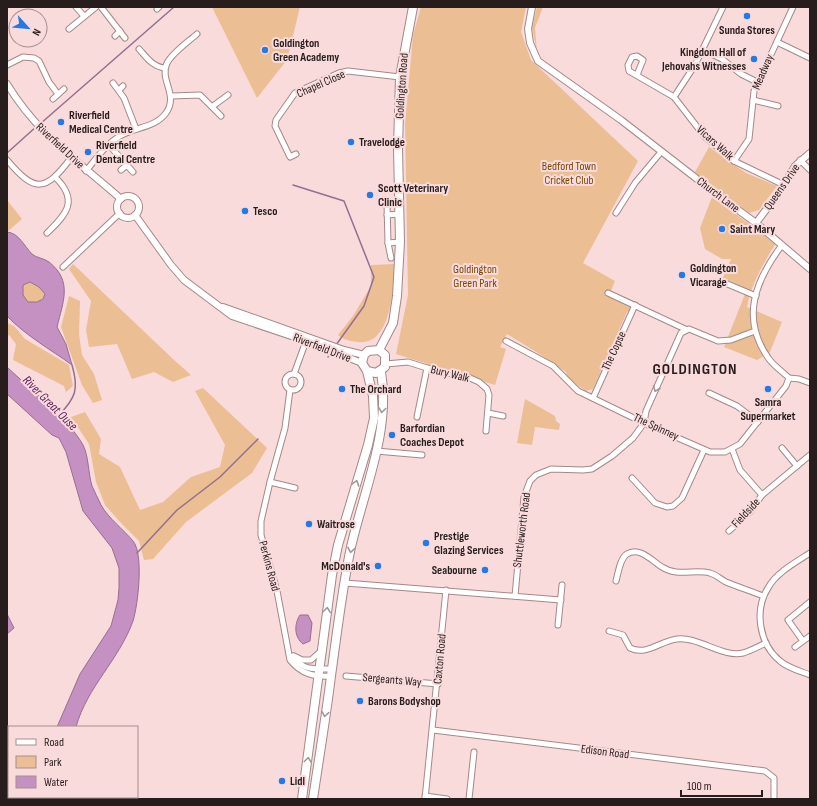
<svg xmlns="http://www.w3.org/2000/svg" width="817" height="806" viewBox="0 0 817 806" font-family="'Sofia Sans Condensed',sans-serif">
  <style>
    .green { fill: #ebbe94 }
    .water { fill: #c590c2; stroke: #966e90; fill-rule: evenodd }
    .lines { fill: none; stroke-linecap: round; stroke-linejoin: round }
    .stream { stroke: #966e90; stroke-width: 1.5 }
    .minor-casing { stroke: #a48888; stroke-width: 7 }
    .tertiary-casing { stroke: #a48888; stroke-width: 8 }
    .primary-casing { stroke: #a48888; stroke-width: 10 }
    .minor { stroke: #fff; stroke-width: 5 }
    .tertiary { stroke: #fff; stroke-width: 6 }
    .primary { stroke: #fff; stroke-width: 8 }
    .oneway { stroke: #9e9999 }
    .poi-dot { fill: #2579e4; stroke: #fadbdc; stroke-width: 1.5 }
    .labels { text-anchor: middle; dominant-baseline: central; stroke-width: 4; stroke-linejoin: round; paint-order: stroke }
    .poi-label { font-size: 12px; font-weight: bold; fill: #281d1d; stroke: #fadbdc; text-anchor: start }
    .street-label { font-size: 12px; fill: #281d1d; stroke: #fadbdc }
    .park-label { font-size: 12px; fill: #784704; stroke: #fadbdc }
    .water-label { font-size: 13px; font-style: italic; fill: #591957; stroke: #fadbdc }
    .district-label { font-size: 16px; font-weight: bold; letter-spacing: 1px; fill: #281d1d; stroke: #fadbdc }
  </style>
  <rect width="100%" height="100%" fill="#fadbdc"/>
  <g class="green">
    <polygon points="212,7 300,7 287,60 257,98"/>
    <polygon points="421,7 526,7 521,32 531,60 638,161 583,263 615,281 611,291 639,303 627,312 593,389 586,391 568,378 566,372 541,355 507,334 500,347 506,349 495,385 396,354 408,295 405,124 413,35"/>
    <polygon points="537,7 543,7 535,28 537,53 532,27"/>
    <polygon points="709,147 746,173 777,186 759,210 749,213 695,172"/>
    <path d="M712 197 776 243C764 262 751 284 747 307L782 322 770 352 757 360 724 347 747 289 723 278 731 259H722L705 249 700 228Z"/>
    <polygon points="7,200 22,219 7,232"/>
    <polygon points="73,264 174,360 191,375 173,382 154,372 132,379 117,344 89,347 86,330 91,301 69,269"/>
    <path d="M395 264C393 287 392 346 358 342 350 341 344 340 338 335L353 316 371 286V265Z"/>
    <path d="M30 282 39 287 45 294C42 302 37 302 28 302L23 295V285Z"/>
    <polygon points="69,296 80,301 79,334 82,355 94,374 102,400 93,403 82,385 61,327"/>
    <polygon points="7,323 14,326 25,339 69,365 73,386 66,392 64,386 13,360 16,344 9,335 7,336"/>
    <polygon points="203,388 267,448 252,473 186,522 153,559 144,560 139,541 120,522 105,505 96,482 89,444 71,417 85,412 101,439 99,454 120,467 140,510 163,502 191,477 220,467 225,445 195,391"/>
    <polygon points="525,399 555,416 556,421 560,424 559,430 535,427 532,445 517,443"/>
  </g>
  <g class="water">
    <path d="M7 232C19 233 24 246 32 254 36 258 44 258 49 262 73 281 63 302 57 327L66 344 72 365C50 349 26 336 7 316ZM30 282 39 287 45 294 43 299 37 302H28L23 295V285Z"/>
    <path d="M7 367C30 389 68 418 83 445 89 457 88 473 92 486 95 492 98 499 101 505 109 519 123 529 133 541 144 554 138 605 133 621 119 660 87 687 76 727H57L80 674 111 626 118 600 119 588V568L112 548 83 511 66 452 59 438 52 435 7 394Z"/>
    <polygon points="7,614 14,628 7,634"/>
    <path d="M300 615H308L312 623 310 641 303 644C294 637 294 624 300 615Z"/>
  </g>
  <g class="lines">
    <g class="stream">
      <polyline points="40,124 174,7"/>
      <polyline points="7,153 37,126"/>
      <polyline points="293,185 344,201 374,277 364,306 336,345"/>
      <polyline points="328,357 331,353"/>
      <path d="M58 416C76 398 79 389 72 365"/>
      <polyline points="137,553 177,510 220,477 258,439"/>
    </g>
    <g class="minor-casing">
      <g id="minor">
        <polyline points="76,7 84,16"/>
        <polyline points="101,7 125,38"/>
        <polyline points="157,9 159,7"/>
        <polyline points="69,29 96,7"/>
        <polyline points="115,36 120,31"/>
        <polyline points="777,42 810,58"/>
        <path d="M139 49C147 58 153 67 165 68"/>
        <polyline points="703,50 722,59 741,74 757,82"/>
        <polyline points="7,65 23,57 34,58 39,61 49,82 58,94"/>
        <polyline points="637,75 643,60 637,56 632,57 628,65 629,71 674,97 705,137 734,161 784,185"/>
        <polyline points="113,83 124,98 136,129"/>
        <polyline points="119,90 123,86"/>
        <polyline points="171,96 200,95 221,116"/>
        <polyline points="674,97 695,65 723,7"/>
        <polyline points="53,99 64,89"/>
        <polyline points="753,100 778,106"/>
        <polyline points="213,106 228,95"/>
        <polyline points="109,145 133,172"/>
        <polyline points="296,154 290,157 275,126 276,120 295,93 339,73 348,71 400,77"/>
        <path d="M7 160C35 193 45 192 71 158"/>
        <polyline points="800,160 810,170"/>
        <polyline points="734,161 749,139 754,91 793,7"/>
        <polyline points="121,170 127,165"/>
        <path d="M86 171C96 159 106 144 120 136 135 127 155 128 166 113 179 95 159 80 167 63 173 52 188 42 197 34"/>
        <polyline points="387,204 388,243 391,258"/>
        <polyline points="616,213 635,183 661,152"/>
        <polyline points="387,215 399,214"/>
        <path d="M47 233C67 214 79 200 55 177"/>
        <polyline points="388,243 400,242"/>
        <path d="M782 245C755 281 740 319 769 359 775 367 783 372 789 378L799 379 810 383"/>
        <polyline points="63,267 120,213"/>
        <polyline points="712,282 725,283 756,296"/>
        <polyline points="608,293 685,329"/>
        <polyline points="506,341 553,366 578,391 644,423 710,452 725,452 740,444 786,386 789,378"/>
        <polyline points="386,364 408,362 427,368 470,378 479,382 487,389 489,395 486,431"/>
        <circle cx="293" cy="382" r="8"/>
        <polyline points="294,374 306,341"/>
        <polyline points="290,390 285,428 270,482 295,488"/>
        <polyline points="709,393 737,406 758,422"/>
        <polyline points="593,398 635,305"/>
        <polyline points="488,413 503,416"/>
        <polyline points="417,417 427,368"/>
        <polyline points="782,448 797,466"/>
        <polyline points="732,449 740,470 762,495"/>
        <polyline points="376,451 422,455"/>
        <polyline points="632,478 655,503 667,507 673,506 682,498 704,450"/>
        <path d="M270 482 261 521V535L277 591 290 660C301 674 314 677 331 676"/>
        <polyline points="729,531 750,512 762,495 810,455"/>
        <path d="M810 553C796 562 776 573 768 588 754 610 759 644 780 661 788 668 800 671 810 675"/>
        <path d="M616 581C618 574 620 558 627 554 640 546 653 562 662 567 677 577 694 569 710 573 717 575 720 579 726 582 738 587 751 591 763 596"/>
        <polyline points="345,583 561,600"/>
        <polyline points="515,596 524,497 530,481 536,475 551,469 583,470 592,469 612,456 633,438 644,423 646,411 681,333 689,329 718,341 731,340 755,331"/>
        <polyline points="558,625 562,585"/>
        <path d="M609 631 623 635 630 648C647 656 660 641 677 639 697 636 723 658 743 653 751 651 759 646 766 643"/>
        <polyline points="803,641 788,620 810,602"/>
        <polyline points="795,647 810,636"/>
        <path d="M293 656C302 671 316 669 332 669"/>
        <polyline points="294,656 302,660 311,660 321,651"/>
        <polyline points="346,676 438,684"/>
        <polyline points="433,730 765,771 774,778 774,799"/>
        <polyline points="425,796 447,799"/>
        <polyline points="425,799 446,590"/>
        <polyline points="469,799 474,752"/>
      </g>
    </g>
    <g class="tertiary-casing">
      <g id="tertiary">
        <polyline points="532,7 528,29 530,43 538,61 621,120 719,196 756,223 810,269"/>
        <path d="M7 84C38 135 78 161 121 199"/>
        <circle cx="128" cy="207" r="11"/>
        <polyline points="135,215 171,265 184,280 232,316 306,341 362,363"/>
        <polyline points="756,223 778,194 795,166 810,153"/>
        <polyline points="223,307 344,350 364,355"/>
      </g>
    </g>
    <g class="primary-casing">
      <g id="primary">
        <polyline points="379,350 393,323 397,296 400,242 398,148 400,77 413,7"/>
        <polyline points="302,799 332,575 338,545 368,445 374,418 373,396 367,371 362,363 364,355 368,351 379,350 385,355 385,367 376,373 367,371"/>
        <path d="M313 799C319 758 326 717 331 676 337 633 342 589 351 547 364 490 391 430 381 372"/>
      </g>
    </g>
    <use href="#minor" class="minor"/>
    <use href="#tertiary" class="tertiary"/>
    <use href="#primary" class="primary"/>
  </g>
  <defs><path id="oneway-chevron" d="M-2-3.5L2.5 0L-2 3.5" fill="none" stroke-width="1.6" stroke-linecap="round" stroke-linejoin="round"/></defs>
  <g class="oneway">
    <use href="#oneway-chevron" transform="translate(656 389) rotate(113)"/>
    <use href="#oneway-chevron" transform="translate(382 410) rotate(98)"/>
    <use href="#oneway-chevron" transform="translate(356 483) rotate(-72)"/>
    <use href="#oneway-chevron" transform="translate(351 550) rotate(101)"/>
    <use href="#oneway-chevron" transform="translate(327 610) rotate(-82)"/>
    <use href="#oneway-chevron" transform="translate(325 714) rotate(99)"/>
    <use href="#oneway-chevron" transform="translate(308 760) rotate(-82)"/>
  </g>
  <g class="poi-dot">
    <circle cx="747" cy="16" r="4"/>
    <circle cx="265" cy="50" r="4"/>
    <circle cx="754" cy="59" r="4"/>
    <circle cx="61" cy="122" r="4"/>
    <circle cx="351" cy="142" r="4"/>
    <circle cx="88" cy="152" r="4"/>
    <circle cx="370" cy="195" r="4"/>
    <circle cx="245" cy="211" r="4"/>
    <circle cx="722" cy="229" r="4"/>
    <circle cx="682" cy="275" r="4"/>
    <circle cx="342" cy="389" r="4"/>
    <circle cx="768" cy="389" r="4"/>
    <circle cx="392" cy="435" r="4"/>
    <circle cx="309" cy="524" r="4"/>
    <circle cx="426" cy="543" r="4"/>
    <circle cx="378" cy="566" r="4"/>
    <circle cx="485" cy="570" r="4"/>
    <circle cx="360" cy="701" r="4"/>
    <circle cx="282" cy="781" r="4"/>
  </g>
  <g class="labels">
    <g class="poi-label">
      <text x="747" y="30" text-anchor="middle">Sunda Stores</text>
      <text x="273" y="43">Goldington<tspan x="273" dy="14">Green Academy</tspan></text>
      <text x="746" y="52" text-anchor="end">Kingdom Hall of<tspan x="746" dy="14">Jehovahs Witnesses</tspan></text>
      <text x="69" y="115">Riverfield<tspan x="69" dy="14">Medical Centre</tspan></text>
      <text x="359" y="142">Travelodge</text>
      <text x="96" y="145">Riverfield<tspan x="96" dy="14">Dental Centre</tspan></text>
      <text x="378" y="188">Scott Veterinary<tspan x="378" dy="14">Clinic</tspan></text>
      <text x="253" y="211">Tesco</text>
      <text x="730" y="229">Saint Mary</text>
      <text x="690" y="268">Goldington<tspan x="690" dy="14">Vicarage</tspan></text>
      <text x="350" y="389">The Orchard</text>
      <text x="768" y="402" text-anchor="middle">Samra<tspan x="768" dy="14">Supermarket</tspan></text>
      <text x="400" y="428">Barfordian<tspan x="400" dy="14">Coaches Depot</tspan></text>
      <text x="317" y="524">Waitrose</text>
      <text x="434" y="536">Prestige<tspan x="434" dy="14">Glazing Services</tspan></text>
      <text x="370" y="566" text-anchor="end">McDonald's</text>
      <text x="477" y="570" text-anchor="end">Seabourne</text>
      <text x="368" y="701">Barons Bodyshop</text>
      <text x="290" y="781">Lidl</text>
    </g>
    <g class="street-label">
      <text transform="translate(763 72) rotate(-67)">Meadway</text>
      <text transform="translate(321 84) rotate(-24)">Chapel Close</text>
      <text transform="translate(402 86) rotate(-86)">Goldington Road</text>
      <text transform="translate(715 143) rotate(42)">Vicars Walk</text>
      <text transform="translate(60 146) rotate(43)">Riverfield Drive</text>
      <text transform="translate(782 187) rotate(-55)">Queens Drive</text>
      <text transform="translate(718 195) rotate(37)">Church Lane</text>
      <text transform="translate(322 348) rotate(21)">Riverfield Drive</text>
      <text transform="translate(614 351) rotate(-65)">The Copse</text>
      <text transform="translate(450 374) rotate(14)">Bury Walk</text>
      <text transform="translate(656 427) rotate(25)">The Spinney</text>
      <text transform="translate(746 513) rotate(-47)">Fieldside</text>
      <text transform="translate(522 530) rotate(-83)">Shuttleworth Road</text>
      <text transform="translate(269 566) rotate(75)">Perkins Road</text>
      <text transform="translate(440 659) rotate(-85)">Caxton Road</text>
      <text transform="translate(392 680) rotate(5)">Sergeants Way</text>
      <text transform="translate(605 752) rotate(7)">Edison Road</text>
    </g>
    <g class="park-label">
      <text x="569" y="166">Bedford Town<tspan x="569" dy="14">Cricket Club</tspan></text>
      <text x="475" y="269">Goldington<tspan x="475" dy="14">Green Park</tspan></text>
    </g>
    <g class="water-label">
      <text transform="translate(50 403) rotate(45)">River Great Ouse</text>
    </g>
    <g class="district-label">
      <text x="695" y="369">GOLDINGTON</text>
    </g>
  </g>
  <rect width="817" height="806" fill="none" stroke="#281d1d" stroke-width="16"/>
  <rect x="8" y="726" width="130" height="72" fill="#fadbdc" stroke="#a68f90"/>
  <rect x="16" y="739" width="20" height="6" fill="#ffffff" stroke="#a68f90"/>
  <text x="44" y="746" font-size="12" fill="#281d1d">Road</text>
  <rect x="16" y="756" width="20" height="12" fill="#ebbe94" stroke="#a68f90"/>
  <text x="44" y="766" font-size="12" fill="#281d1d">Park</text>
  <rect x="16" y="776" width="20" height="12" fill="#c590c2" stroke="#a68f90"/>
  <text x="44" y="786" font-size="12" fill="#281d1d">Water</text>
  <g transform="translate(28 28) rotate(117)"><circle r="19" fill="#fadbdc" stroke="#a68f90"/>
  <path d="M0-3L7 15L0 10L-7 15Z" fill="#2579e4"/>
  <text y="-6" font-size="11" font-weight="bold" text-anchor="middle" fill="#281d1d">N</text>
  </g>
  <path d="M681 790v6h81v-6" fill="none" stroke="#281d1d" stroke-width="2"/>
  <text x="687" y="790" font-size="12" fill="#281d1d" stroke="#fadbdc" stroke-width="3" paint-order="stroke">100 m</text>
</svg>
